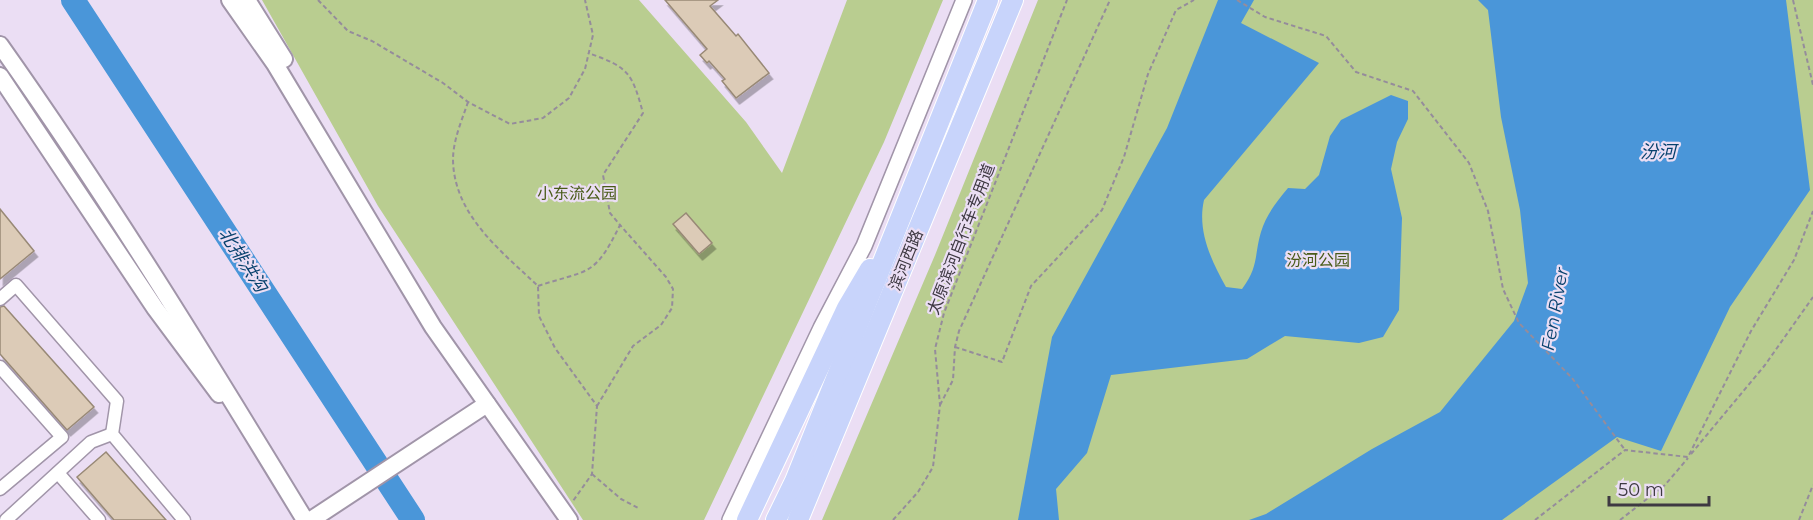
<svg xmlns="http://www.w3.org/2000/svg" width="1813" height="520" viewBox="0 0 1813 520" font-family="Montserrat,'Noto Sans SC',sans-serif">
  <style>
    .green { fill: #b9cd90 }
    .water { fill: #4a96d9 }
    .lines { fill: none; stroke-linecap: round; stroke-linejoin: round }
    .river { stroke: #4a96d9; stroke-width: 24 }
    .building { fill: #dccbb7; stroke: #988976; stroke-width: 1.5; filter: url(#shadow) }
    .minor-casing { stroke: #a195a9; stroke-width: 15 }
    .tertiary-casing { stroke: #a195a9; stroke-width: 18 }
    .secondary-casing { stroke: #a195a9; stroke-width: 20 }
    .trunk-casing { stroke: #fff; stroke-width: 22 }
    .path { stroke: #958c9b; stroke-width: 2; stroke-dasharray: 4.5 3; stroke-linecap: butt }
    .minor { stroke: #fff; stroke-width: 12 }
    .tertiary { stroke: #fff; stroke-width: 15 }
    .secondary { stroke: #fff; stroke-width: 16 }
    .trunk { stroke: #c8d4fb; stroke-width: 20 }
    .labels { text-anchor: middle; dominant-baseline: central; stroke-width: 4.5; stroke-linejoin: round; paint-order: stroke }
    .park-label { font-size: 16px; fill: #495b18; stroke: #ebdef4 }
    .street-label { font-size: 16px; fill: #3e3942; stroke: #ebdef4 }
    .water-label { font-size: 18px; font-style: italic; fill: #07416d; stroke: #ebdef4 }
  </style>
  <defs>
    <filter id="shadow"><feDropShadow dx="3.5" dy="6" stdDeviation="0" flood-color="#0004"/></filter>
  </defs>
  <rect width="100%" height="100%" fill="#ebdef4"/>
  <g class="green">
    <polygon points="262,0 639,0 746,122 782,173 847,0 943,0 884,142 704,520 583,520 378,206"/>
    <polygon points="1038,0 1813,0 1813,520 822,520 935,255"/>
  </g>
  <g class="water">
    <path d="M1218 0H1254L1241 23 1319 63 1204 200C1197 231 1211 260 1226 287L1242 289C1259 266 1254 256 1261 232 1266 215 1277 201 1288 188L1305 189 1319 175 1330 136 1341 120 1391 95 1408 101V119L1397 142 1391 169 1402 218 1399 310 1383 337 1359 343 1285 336 1247 359 1111 375 1087 453 1056 489 1059 520H1018L1052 337 1167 128Z"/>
    <polygon points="1478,0 1786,0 1810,190 1730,307 1661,451 1617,437 1502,520 1249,520 1266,514 1372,449 1440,412 1514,321 1528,283 1520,210 1501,117 1488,10"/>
  </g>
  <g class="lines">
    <polyline class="river" points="73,0 413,520"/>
  </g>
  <g class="building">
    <polygon points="665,0 718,0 710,6 736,36 738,34 769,73 736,98 722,81 725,79 709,61 707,63 700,55 707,49"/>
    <polygon points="0,209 34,251 0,279"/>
    <polygon points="686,213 712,243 699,254 673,224"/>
    <polygon points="4,306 94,407 67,430 0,354 0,307"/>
    <polygon points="106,452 166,520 114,520 77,477"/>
  </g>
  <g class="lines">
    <g class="minor-casing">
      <g id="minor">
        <polyline points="0,299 16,285 117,401 112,434 184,520"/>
        <polyline points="0,367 62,437 0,489"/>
        <polyline points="58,473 99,520"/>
        <polyline points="6,520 91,442 112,434"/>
      </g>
    </g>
    <g class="tertiary-casing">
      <polyline id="tertiary" points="730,520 821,328 864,246 964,0"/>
    </g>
    <g class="secondary-casing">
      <g id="secondary">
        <polyline points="230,0 275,64 433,327 569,520"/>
        <polyline points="247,0 284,59"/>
        <path d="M0 45C109 199 207 359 305 520"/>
        <polyline points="0,76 155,308 219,394"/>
        <polyline points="311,520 487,404"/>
      </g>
    </g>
    <g class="trunk-casing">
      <g id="trunk">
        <polyline points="747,520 847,308 870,269"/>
        <polyline points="776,520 795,481 988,0"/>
        <polyline points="798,520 1013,0"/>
      </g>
    </g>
    <g class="path">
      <polyline points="318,0 348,31 372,41 443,83 468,102 510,124 543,118 569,98 585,69 593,35 585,0"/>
      <polyline points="1237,0 1265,17 1326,36 1356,72 1413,91 1469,163 1488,211 1503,289 1519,323 1572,378 1625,450"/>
      <polyline points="1793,0 1813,85"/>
      <path d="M468 102C462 120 453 140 453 160 454 215 501 251 538 286L539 316 555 348 597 406 592 474 573 501"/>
      <path d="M538 286C589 269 594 278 620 225L610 213 603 175 643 113C632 73 629 67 588 53"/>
      <polyline points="955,347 1002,362 1031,286 1102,210 1124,157 1148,74 1176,10 1194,0"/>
      <polyline points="940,405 953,380 955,347 959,331 1110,0"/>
      <polyline points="597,406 633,346 661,325 672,308 673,289 666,277 620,225"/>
      <polyline points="1691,454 1765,365 1813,297"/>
      <polyline points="592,474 621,499 640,509"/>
      <polyline points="893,520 918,492 933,467 940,405 935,349 944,313 1067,0"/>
      <polyline points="1535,520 1625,450 1688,457 1751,331 1794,260 1813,211"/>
      <polyline points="1620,520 1665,485 1688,458"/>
      <polyline points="1799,520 1813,485"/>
    </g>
    <use href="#minor" class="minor"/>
    <use href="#tertiary" class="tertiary"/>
    <use href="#secondary" class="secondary"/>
    <use href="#trunk" class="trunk"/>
  </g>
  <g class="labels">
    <g class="park-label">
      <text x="577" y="193">小东流公园</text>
      <text x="1318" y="260">汾河公园</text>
    </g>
    <g class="street-label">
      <text transform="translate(961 239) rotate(-69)">太原滨河自行车专用道</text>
      <text transform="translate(906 260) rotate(-68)">滨河西路</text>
    </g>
    <g class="water-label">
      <text x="1658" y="152">汾河</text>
      <text transform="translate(243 260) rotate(57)">北排洪沟</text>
      <text transform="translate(1555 309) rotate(-80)">Fen River</text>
    </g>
  </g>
  <path d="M1609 496v9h100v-9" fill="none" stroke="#3e3942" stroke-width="3"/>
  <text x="1618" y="496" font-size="18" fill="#3e3942" stroke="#ebdef4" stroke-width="4.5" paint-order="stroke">50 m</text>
</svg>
